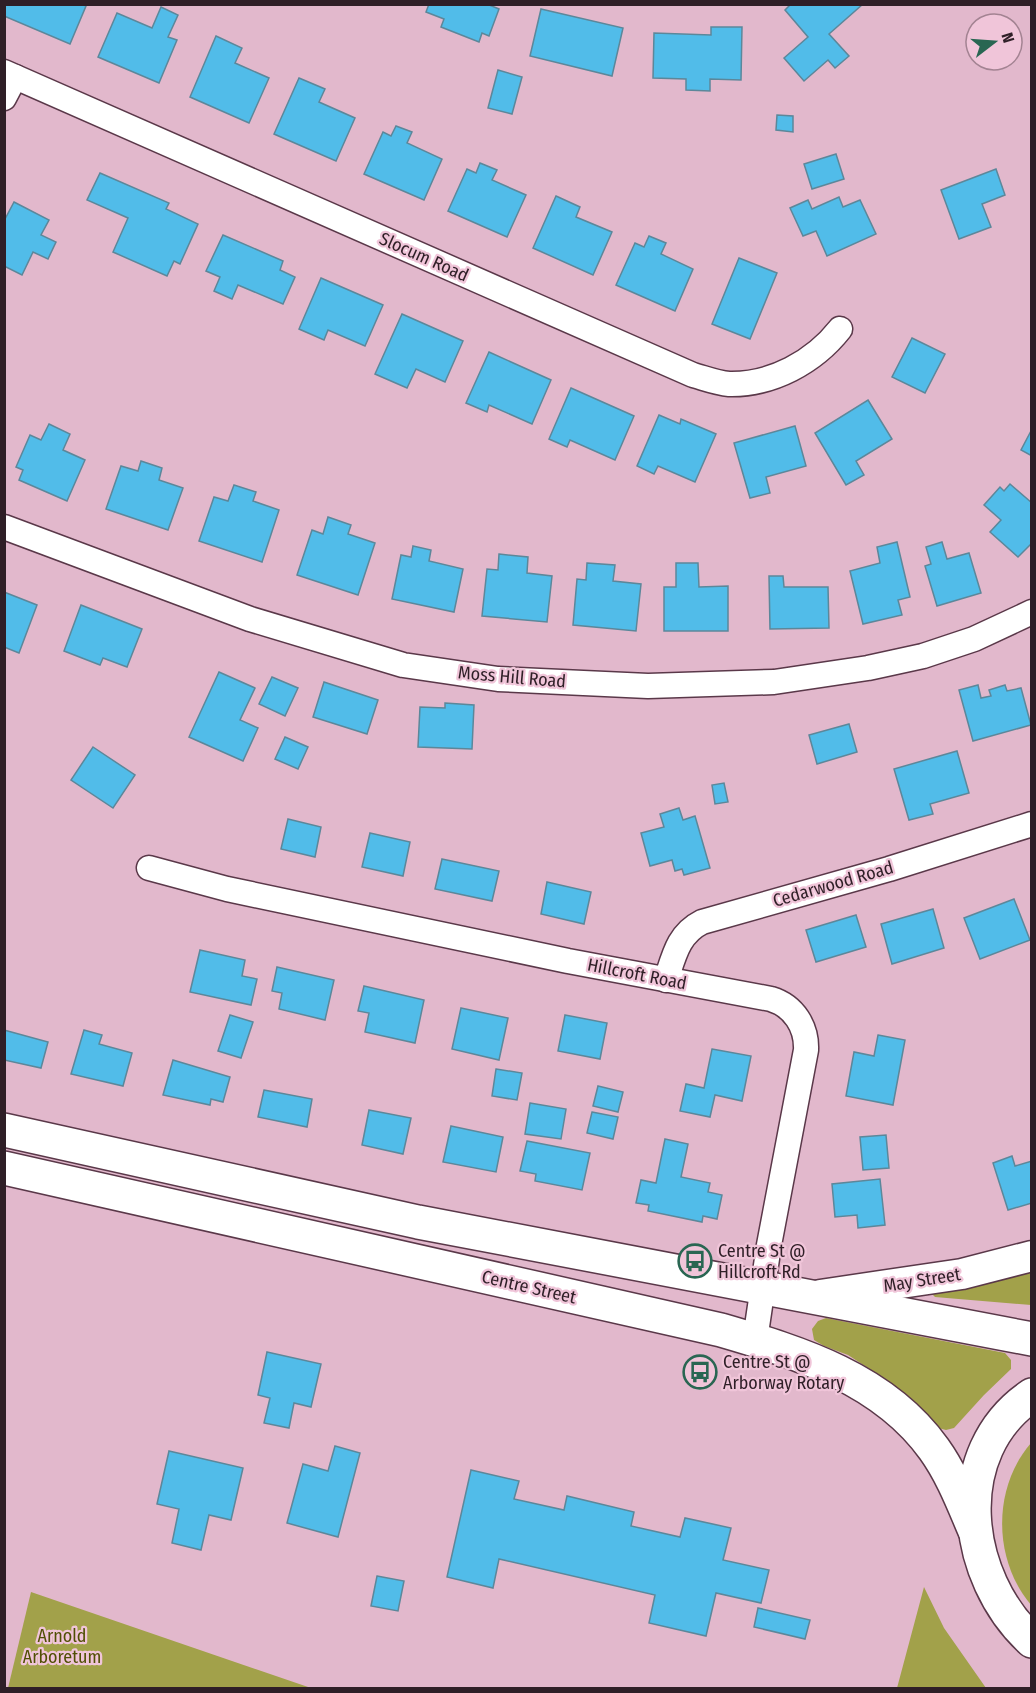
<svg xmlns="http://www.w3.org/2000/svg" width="1036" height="1693" viewBox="0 0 1036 1693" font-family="'Fira Sans Condensed',sans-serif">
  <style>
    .green { fill: #a2a14a }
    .building { fill: #51bce9; stroke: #5c879a; stroke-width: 1.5 }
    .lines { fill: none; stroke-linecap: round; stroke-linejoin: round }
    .minor-casing { stroke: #5a3849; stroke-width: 27 }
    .tertiary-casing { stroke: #5a3849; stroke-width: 33 }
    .trunk-casing { stroke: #5a3849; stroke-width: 36 }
    .minor { stroke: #fff; stroke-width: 24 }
    .tertiary { stroke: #fff; stroke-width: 30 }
    .trunk { stroke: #fff; stroke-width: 33 }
    .labels { text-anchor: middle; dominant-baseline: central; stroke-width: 4.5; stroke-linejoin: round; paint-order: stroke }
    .street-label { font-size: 18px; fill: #2f1f27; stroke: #f0c5d9 }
    .poi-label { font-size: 18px; fill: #2f1f27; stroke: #f0c5d9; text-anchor: start }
    .park-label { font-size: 18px; fill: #504f04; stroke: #f0c5d9 }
  </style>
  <rect width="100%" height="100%" fill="#e2b8cc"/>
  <g class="green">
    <polygon points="1031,1268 1031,1305 935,1297 932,1294 934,1291"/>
    <polygon points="826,1318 1005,1353 1011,1360 1011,1369 984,1395 954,1428 946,1430 938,1428 868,1368 848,1355 824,1346 814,1340 812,1329 818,1321"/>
    <path d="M1031 1443V1605C993 1560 992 1488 1031 1443Z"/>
    <polygon points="924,1587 944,1628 986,1688 897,1688"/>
    <polygon points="31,1592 311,1688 8,1688"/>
  </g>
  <g class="building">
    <polygon points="4,4 82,4 86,6 70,44 4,16"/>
    <polygon points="429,4 487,4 499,9 489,36 482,33 479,42 441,27 444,19 426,12"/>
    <polygon points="791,4 863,4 829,34 849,56 835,68 828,60 804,81 784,58 808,37 785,10"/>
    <polygon points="161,7 178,15 168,37 177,40 159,83 98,57 117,13 152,28"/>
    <polygon points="541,9 623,28 612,76 530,56"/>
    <polygon points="711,27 742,27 741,80 710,79 710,91 686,90 686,79 653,78 654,33 711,35"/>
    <polygon points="216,36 242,48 235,63 269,78 249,123 190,97"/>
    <polygon points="498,70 522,77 512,114 488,108"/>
    <polygon points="299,78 325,89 319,102 355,118 336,161 274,134"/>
    <polygon points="777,115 793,116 793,132 776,130"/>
    <polygon points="396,126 412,132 407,143 442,159 424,200 364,174 383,132 391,136"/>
    <polygon points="836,154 844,179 812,189 804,164"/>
    <polygon points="480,163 497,170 492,180 526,195 507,237 448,211 467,169 476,173"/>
    <polygon points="996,169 1005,195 982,204 991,227 959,239 941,190"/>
    <polygon points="100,173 169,203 166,209 198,224 180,264 174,261 167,276 113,252 128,218 87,200"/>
    <polygon points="556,196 580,207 576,217 612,232 593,275 533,248"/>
    <polygon points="839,197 843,207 860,200 876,234 827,256 816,231 803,236 790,208 808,200 812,209"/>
    <polygon points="14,202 49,220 41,235 56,242 48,259 33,252 22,275 4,266 4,221"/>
    <polygon points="223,235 283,261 280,270 295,277 283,304 238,285 232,299 214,291 220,277 206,271"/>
    <polygon points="649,236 666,243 661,254 693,269 675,311 616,285 635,243 644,247"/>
    <polygon points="739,258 777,273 750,339 712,324"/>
    <polygon points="321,278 383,305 365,346 328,330 324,340 299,329"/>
    <polygon points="402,314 463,341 445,382 416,369 407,388 375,374"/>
    <polygon points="912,338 945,354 925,393 892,377"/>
    <polygon points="489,352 551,380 532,424 489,405 487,412 466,403"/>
    <polygon points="571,388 634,416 615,460 570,440 567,447 549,439"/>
    <polygon points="868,400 892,439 856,461 864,475 846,485 815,433"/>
    <polygon points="659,415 680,424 681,419 716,434 695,482 658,466 654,474 637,466"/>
    <polygon points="49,424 70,434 63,450 85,460 67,501 19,480 23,470 16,467 30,435 41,440"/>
    <polygon points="795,426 806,466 766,477 770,493 750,498 734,443"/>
    <polygon points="1032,429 1032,456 1021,450"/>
    <polygon points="141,461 162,468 159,480 183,488 168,530 106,509 121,466 138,471"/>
    <polygon points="1010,484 1032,503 1032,543 1018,557 990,532 1001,520 984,505 1000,487 1004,491"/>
    <polygon points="234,485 256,492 253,501 279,510 262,562 199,541 214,497 228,501"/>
    <polygon points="328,517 351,525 348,534 375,543 358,595 297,575 312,530 323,534"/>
    <polygon points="897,542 910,597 898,600 902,615 863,624 850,571 880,563 877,547"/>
    <polygon points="942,542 947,559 969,553 981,593 937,606 925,566 931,564 926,547"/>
    <polygon points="413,546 431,550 429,561 463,569 454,612 392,599 401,555 411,557"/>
    <polygon points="499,554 528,557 527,573 552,576 547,622 482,616 487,569 498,570"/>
    <polygon points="587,563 615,565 613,581 641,584 636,631 573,625 577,579 586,580"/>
    <polygon points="676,563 698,563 699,587 728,586 728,631 664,631 664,587 676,587"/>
    <polygon points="769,576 783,576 784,587 828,587 829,628 770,629"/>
    <polygon points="4,592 37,605 19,653 4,647"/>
    <polygon points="81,605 142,629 127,667 103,658 100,665 64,651"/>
    <polygon points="219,672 255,688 240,720 258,728 243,761 189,737"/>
    <polygon points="272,677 298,688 285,716 259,704"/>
    <polygon points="324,682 378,700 367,734 313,717"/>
    <polygon points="978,685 981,698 991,696 989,690 1005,685 1007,691 1021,688 1031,725 973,741 959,690"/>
    <polygon points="445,703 474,705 472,749 418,747 420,707 445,708"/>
    <polygon points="849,724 857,752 817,764 809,735"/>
    <polygon points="285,737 308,747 298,769 275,759"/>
    <polygon points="93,747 135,775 113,808 71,780"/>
    <polygon points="957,751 969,793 930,804 933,814 909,820 894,769"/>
    <polygon points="724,783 728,802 715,804 712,785"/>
    <polygon points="679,808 683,820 695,816 710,868 684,875 682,869 675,871 672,860 650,866 641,833 664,827 660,814"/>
    <polygon points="288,819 321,827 315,857 281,849"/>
    <polygon points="370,833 410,842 403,876 362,867"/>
    <polygon points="442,859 499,871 492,901 435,889"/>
    <polygon points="547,882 591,892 584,924 541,914"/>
    <polygon points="1014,899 1030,940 980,959 964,918"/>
    <polygon points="933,909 944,948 892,964 881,924"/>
    <polygon points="856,915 866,947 816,962 806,930"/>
    <polygon points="200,950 245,960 242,976 257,979 251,1005 190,992"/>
    <polygon points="277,967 334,980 325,1020 279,1009 282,993 272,991"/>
    <polygon points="364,986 424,1000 415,1043 365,1032 369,1013 358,1011"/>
    <polygon points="461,1008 508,1018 499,1060 452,1049"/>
    <polygon points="230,1015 253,1022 241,1058 218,1051"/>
    <polygon points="565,1015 607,1023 600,1059 558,1051"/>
    <polygon points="4,1030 48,1042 41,1068 4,1060"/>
    <polygon points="84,1030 102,1035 99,1044 132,1053 123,1086 71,1074"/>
    <polygon points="878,1035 905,1040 893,1105 846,1096 854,1052 874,1056"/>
    <polygon points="712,1049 751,1056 742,1101 715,1095 710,1117 680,1111 686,1084 704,1088"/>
    <polygon points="173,1060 230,1077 223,1102 211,1099 210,1105 163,1095"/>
    <polygon points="496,1069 522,1073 517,1100 492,1096"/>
    <polygon points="598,1086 623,1092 618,1112 593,1106"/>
    <polygon points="264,1090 312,1099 307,1127 258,1117"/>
    <polygon points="530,1103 566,1109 561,1139 525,1134"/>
    <polygon points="369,1110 411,1118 403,1154 362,1145"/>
    <polygon points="592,1112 618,1117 613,1139 587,1133"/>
    <polygon points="451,1126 503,1137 496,1172 443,1162"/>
    <polygon points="886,1135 889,1168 863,1170 860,1137"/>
    <polygon points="665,1139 688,1144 681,1177 710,1183 708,1192 722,1195 717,1219 703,1216 702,1222 648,1211 649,1205 636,1203 641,1180 656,1183"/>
    <polygon points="527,1141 590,1153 582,1190 535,1181 536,1174 520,1171"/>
    <polygon points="1012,1156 1015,1166 1032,1161 1032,1203 1008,1210 993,1163"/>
    <polygon points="880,1179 885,1225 858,1228 857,1215 835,1217 832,1184"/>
    <polygon points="267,1352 321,1364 311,1407 294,1403 289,1428 264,1423 270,1398 258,1395"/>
    <polygon points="335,1446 360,1453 338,1537 287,1523 303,1464 328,1471"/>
    <polygon points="169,1451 243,1468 231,1520 209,1515 201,1550 172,1543 179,1509 157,1504"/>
    <polygon points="471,1470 519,1481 514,1499 564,1510 567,1496 634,1512 631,1526 680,1537 685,1518 731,1528 723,1560 769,1570 761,1603 716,1593 706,1636 649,1623 655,1595 499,1559 493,1588 447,1577"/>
    <polygon points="377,1576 404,1581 398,1611 371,1606"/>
    <polygon points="758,1608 810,1620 805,1639 754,1627"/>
  </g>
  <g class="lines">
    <g class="minor-casing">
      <g id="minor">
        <path d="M4 72 693 375C704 378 717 383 729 384 772 385 814 362 840 329"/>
        <polyline points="4,98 15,77"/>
        <polyline points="4,527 250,619 403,665 498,679 648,686 774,682 868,668 923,656 974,639 1032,612"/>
        <path d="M149 868 227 889 568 961 771 999C794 1006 807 1027 806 1050L769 1245 755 1340"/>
        <path d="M666 980C674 956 678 934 702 922L889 869 1032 824"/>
      </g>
    </g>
    <g class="tertiary-casing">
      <polyline id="tertiary" points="820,1295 962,1274 1032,1256"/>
    </g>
    <g class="trunk-casing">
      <g id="trunk">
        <polyline points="4,1130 418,1222 1032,1339"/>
        <path d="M4 1168 721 1330C800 1353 884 1379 934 1449 952 1474 963 1503 975 1531"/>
        <path d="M1032 1395C947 1452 963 1578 1032 1641"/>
      </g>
    </g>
    <use href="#minor" class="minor"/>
    <use href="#tertiary" class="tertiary"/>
    <use href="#trunk" class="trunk"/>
  </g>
  <defs>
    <g id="bus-ring" transform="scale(1.725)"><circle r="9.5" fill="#f0c5d9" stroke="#296652" stroke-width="1.5"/><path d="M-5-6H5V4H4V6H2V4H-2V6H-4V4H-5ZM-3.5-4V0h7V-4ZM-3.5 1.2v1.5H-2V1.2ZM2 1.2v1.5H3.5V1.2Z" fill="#296652"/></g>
  </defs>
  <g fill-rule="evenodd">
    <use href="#bus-ring" x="695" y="1261"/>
    <use href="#bus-ring" x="700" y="1372"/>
  </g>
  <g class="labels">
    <g class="street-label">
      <text transform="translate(424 257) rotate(24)">Slocum Road</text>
      <text transform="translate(512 677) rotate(5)">Moss Hill Road</text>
      <text transform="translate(833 884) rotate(-16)">Cedarwood Road</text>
      <text transform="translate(637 974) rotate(11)">Hillcroft Road</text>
      <text transform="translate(922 1280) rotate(-9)">May Street</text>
      <text transform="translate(529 1287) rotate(13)">Centre Street</text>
    </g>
    <g class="poi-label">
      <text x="718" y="1251">Centre St @<tspan x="718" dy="21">Hillcroft Rd</tspan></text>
      <text x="723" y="1362">Centre St @<tspan x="723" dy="21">Arborway Rotary</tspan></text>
    </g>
    <g class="park-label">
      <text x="62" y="1636">Arnold<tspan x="62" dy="21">Arboretum</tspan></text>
    </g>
  </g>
  <rect width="1036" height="1693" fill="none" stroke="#2f1f27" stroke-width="12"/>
  <g transform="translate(994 42) rotate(73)"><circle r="28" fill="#f0c5d9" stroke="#a38392" stroke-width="1.5"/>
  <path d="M0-4.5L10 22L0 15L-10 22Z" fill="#296652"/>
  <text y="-9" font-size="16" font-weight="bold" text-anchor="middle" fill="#2f1f27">N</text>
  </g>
</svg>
